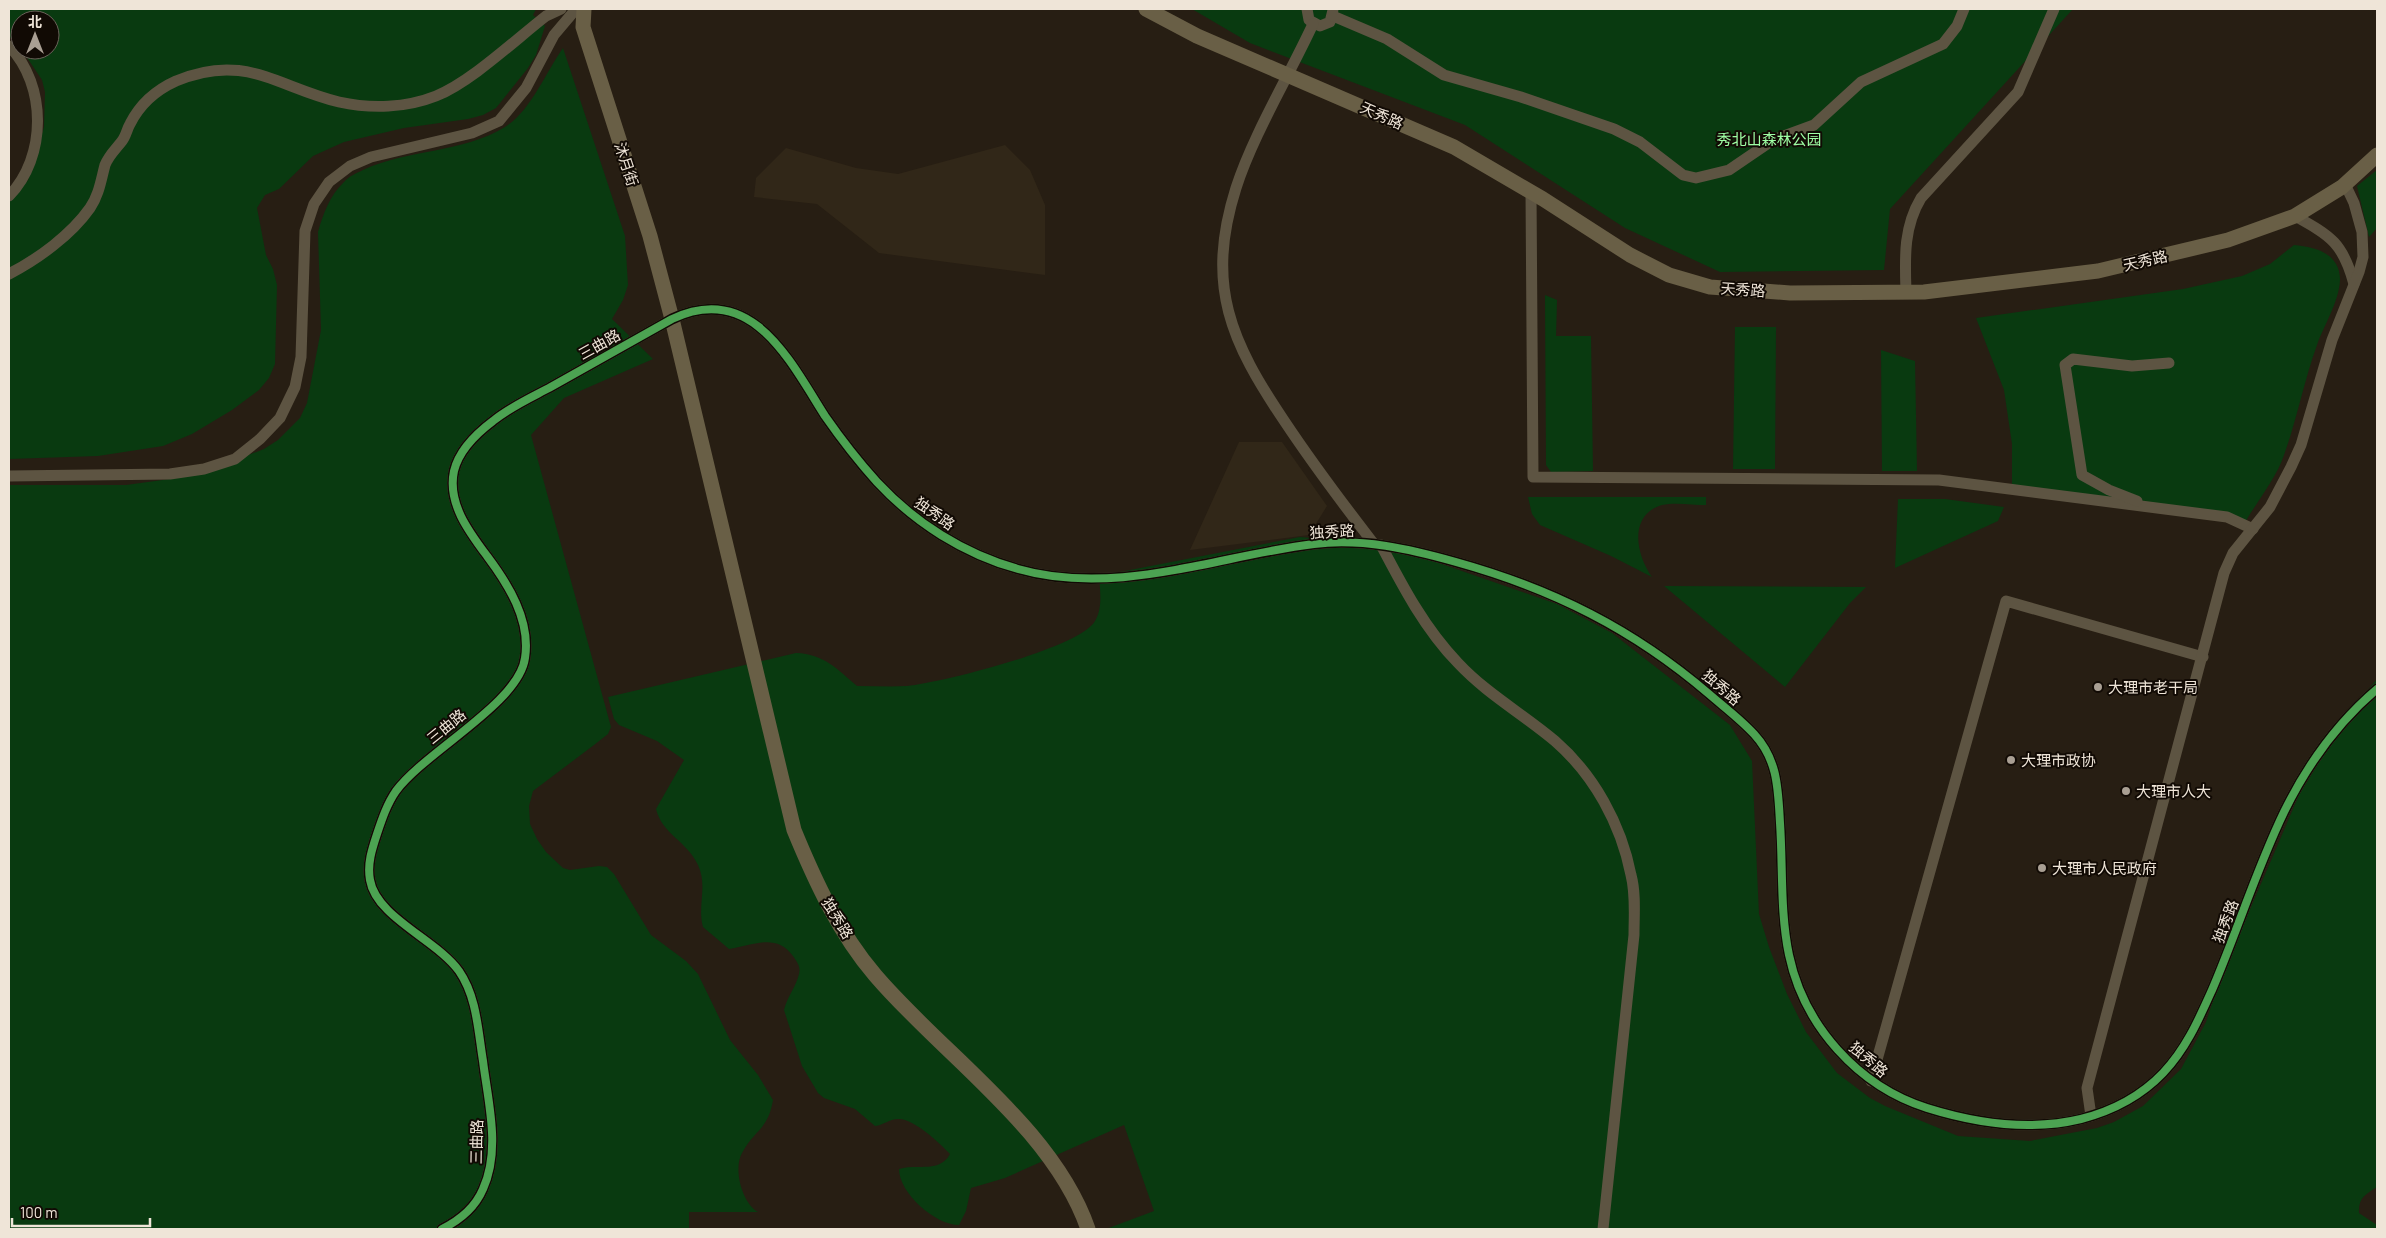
<svg xmlns="http://www.w3.org/2000/svg" width="2386" height="1238" viewBox="0 0 2386 1238" font-family="Barlow,'Noto Sans SC',sans-serif">
  <style>
    .commercial { fill: #312718 }
    .green { fill: #093a10 }
    .lines { fill: none; stroke-linecap: round; stroke-linejoin: round }
    .minor { stroke: #5d5442; stroke-width: 11 }
    .secondary { stroke: #695f46; stroke-width: 15 }
    .cycleway-casing { stroke: #110a04; stroke-width: 11 }
    .cycleway { stroke: #4ca352; stroke-width: 8 }
    .poi-dot { fill: #a99f93; stroke: #110a04; stroke-width: 2 }
    .labels { text-anchor: middle; dominant-baseline: central; stroke-width: 4; stroke-linejoin: round; paint-order: stroke }
    .street-label { font-size: 15px; fill: #efe5d8; stroke: #110a04 }
    .park-label { font-size: 15px; fill: #9efea4; stroke: #110a04 }
    .poi-label { font-size: 15px; fill: #efe5d8; stroke: #110a04; text-anchor: start }
  </style>
  <rect width="100%" height="100%" fill="#271e13"/>
  <g class="commercial">
    <polygon points="1005,145 1030,170 1045,205 1045,275 879,253 817,204 754,197 756,178 786,148 856,168 898,174"/>
    <polygon points="1239,442 1282,442 1327,506 1309,535 1190,550"/>
  </g>
  <g class="green">
    <polygon points="9,9 536,9 533,15 545,26 536,55 528,68 496,108 483,115 468,119 404,128 344,142 313,156 279,189 265,195 257,208 266,255 273,269 277,285 275,364 269,378 259,390 232,410 192,434 163,446 98,456 9,459 9,202 28,180 44,127 45,92 42,80 22,50 50,50 50,20 20,20 20,47 9,36"/>
    <polygon points="1192,9 2073,9 1890,209 1884,270 1720,272 1625,228 1465,125 1250,43"/>
    <path d="M563 48 625 236 628 285 623 300 612 319 653 359 564 398 531 435 611 727 608 734 594 745 533 791 529 806 530 824 537 839 546 852 563 868 570 870 599 866 607 867 614 874 651 935 686 961 698 974 730 1040 758 1075 773 1100C768 1130 755 1129 742 1153 733 1169 742 1203 758 1212H689V1229H9V485H126L170 479 228 463 264 449 278 440 300 418 307 403 321 330 318 232C323 214 330 195 344 182 349 176 357 173 363 170 408 149 463 153 505 127 530 112 546 72 563 48Z"/>
    <polygon points="2377,170 2377,228 2369,237 2357,186"/>
    <path d="M2294 245C2315 247 2340 253 2340 280 2339 302 2324 325 2317 345 2304 381 2297 419 2284 455 2277 477 2256 503 2244 524L2012 488V444L2004 390 1976 318 2183 289 2242 276 2270 264Z"/>
    <polygon points="1545,295 1557,300 1556,336 1591,336 1593,471 1551,472 1546,465"/>
    <polygon points="1735,327 1776,327 1775,469 1733,469"/>
    <polygon points="1881,350 1915,361 1917,471 1882,471"/>
    <path d="M1528 497H1706V505C1693 505 1675 502 1662 505 1628 515 1636 555 1652 577L1611 556 1540 525 1532 514Z"/>
    <polygon points="1898,499 1945,499 2004,507 1998,521 1895,568"/>
    <path d="M1300 537 1387 545 1557 604 1612 633 1730 725 1752 761 1759 914 1769 947 1787 994 1806 1032 1837 1073 1870 1098 1885 1106 1958 1136 2030 1141 2097 1128 2114 1122 2143 1106 2181 1069 2206 1022 2221 977 2299 795 2353 707 2377 679V1187C2366 1194 2358 1198 2359 1213L2377 1225V1229H1106L1154 1211 1124 1125 1005 1178 971 1188 966 1211 959 1225C935 1225 899 1193 899 1169 916 1163 939 1174 950 1154 940 1143 913 1118 898 1119 889 1119 884 1125 875 1126L855 1109 824 1098 818 1093 802 1066 784 1010C787 997 796 987 799 974 801 967 797 962 793 956 776 932 752 946 729 949L703 927C697 907 708 886 698 865 687 841 662 834 656 809L684 760 657 741 619 725 614 719 608 697 796 653C824 654 837 669 857 686 874 686 891 687 907 686 940 683 1080 648 1095 621 1103 608 1100 590 1099 576Z"/>
    <polygon points="1664,586 1866,587 1850,603 1785,687"/>
  </g>
  <g class="lines">
    <g class="minor">
      <polyline points="1307,9 1309,20 1320,26 1330,22 1333,10"/>
      <polyline points="1333,16 1387,39 1444,75 1521,97 1614,129 1640,142 1683,175 1696,178 1729,170 1773,140 1814,125 1861,82 1943,44 1957,26 1964,9"/>
      <path d="M1313 24C1289 76 1253 135 1236 188 1205 286 1231 342 1285 422 1313 464 1343 504 1374 544"/>
      <path d="M9 46C47 85 47 157 9 196"/>
      <polyline points="1531,192 1533,477 1939,480 2227,517 2253,529"/>
      <path d="M2295 216C2331 236 2343 243 2354 284"/>
      <path d="M9 274C38 259 71 235 90 208 99 195 101 180 105 165 109 155 116 149 122 141 126 136 127 129 130 124 140 104 156 90 176 81 245 52 277 87 339 102 371 109 406 108 436 96 471 82 515 40 546 16L561 9"/>
      <path d="M1906 292C1905 259 1903 228 1921 198L2018 92 2054 9"/>
      <polyline points="9,476 170,474 204,469 235,459 260,439 280,418 295,387 301,357 305,231 314,204 329,182 350,166 371,157 472,133 499,121 526,88 554,35 576,9"/>
      <polyline points="2137,501 2109,490 2082,475 2065,365 2073,359 2132,366 2169,363"/>
      <path d="M1381 545C1403 587 1425 629 1458 663 1487 694 1523 714 1555 741 1594 775 1621 824 1631 875 1636 894 1634 915 1634 935L1603 1229"/>
      <polyline points="1871,1081 2006,601 2203,657"/>
      <polyline points="2091,1116 2087,1088 2224,573 2233,553 2270,507 2291,467 2301,445 2332,340 2359,272 2363,257 2362,232 2354,203 2345,184"/>
      <path d="M442 1229C460 1220 475 1208 483 1189 501 1149 488 1102 483 1061 478 1031 477 997 459 971 437 940 376 917 370 880 367 864 372 849 377 834 382 819 387 804 396 791 426 751 519 703 525 658 531 620 508 584 487 556 469 532 447 503 454 471 459 450 477 433 493 421 510 407 530 398 549 388 590 365 631 342 672 319 752 281 790 361 825 416 841 439 858 461 877 482 915 523 964 554 1018 569 1116 597 1217 556 1314 544 1362 538 1410 549 1456 562 1553 589 1633 629 1709 694 1724 707 1740 719 1754 734 1778 760 1778 789 1780 823 1783 867 1780 912 1789 955 1804 1026 1858 1086 1927 1108 1975 1123 2031 1131 2081 1119 2112 1111 2141 1096 2163 1073 2186 1049 2199 1019 2212 990 2237 932 2256 870 2284 812 2307 765 2337 723 2377 689"/>
    </g>
    <g class="secondary">
      <path d="M584 9 583 27 650 236 672 319 794 830C815 881 839 933 875 975 943 1055 1053 1128 1088 1229"/>
      <polyline points="1146,9 1197,36 1454,147 1543,199 1630,255 1669,275 1710,287 1790,293 1924,292 2098,271 2228,240 2295,216 2342,187 2377,155"/>
    </g>
    <g class="cycleway-casing">
      <path id="cycleway" d="M442 1229C460 1220 475 1208 483 1189 501 1149 488 1102 483 1061 478 1031 477 997 459 971 437 940 376 917 370 880 367 864 372 849 377 834 382 819 387 804 396 791 426 751 519 703 525 658 531 620 508 584 487 556 469 532 447 503 454 471 459 450 477 433 493 421 510 407 530 398 549 388 590 365 631 342 672 319 752 281 790 361 825 416 841 439 858 461 877 482 915 523 964 554 1018 569 1116 597 1217 556 1314 544 1362 538 1410 549 1456 562 1553 589 1633 629 1709 694 1724 707 1740 719 1754 734 1778 760 1778 789 1780 823 1783 867 1780 912 1789 955 1804 1026 1858 1086 1927 1108 1975 1123 2031 1131 2081 1119 2112 1111 2141 1096 2163 1073 2186 1049 2199 1019 2212 990 2237 932 2256 870 2284 812 2307 765 2337 723 2377 689"/>
    </g>
    <use href="#cycleway" class="cycleway"/>
  </g>
  <g class="poi-dot">
    <circle cx="2098" cy="687" r="5"/>
    <circle cx="2011" cy="760" r="5"/>
    <circle cx="2126" cy="791" r="5"/>
    <circle cx="2042" cy="868" r="5"/>
  </g>
  <g class="labels">
    <g class="street-label">
      <text transform="translate(1382 115) rotate(24)">天秀路</text>
      <text transform="translate(627 164) rotate(72)">沐月街</text>
      <text transform="translate(2145 260) rotate(-13)">天秀路</text>
      <text transform="translate(1743 289) rotate(4)">天秀路</text>
      <text transform="translate(599 344) rotate(-29)">三曲路</text>
      <text transform="translate(935 513) rotate(35)">独秀路</text>
      <text transform="translate(1332 531) rotate(-3)">独秀路</text>
      <text transform="translate(1722 687) rotate(41)">独秀路</text>
      <text transform="translate(446 726) rotate(-39)">三曲路</text>
      <text transform="translate(838 918) rotate(59)">独秀路</text>
      <text transform="translate(2225 921) rotate(-69)">独秀路</text>
      <text transform="translate(1869 1059) rotate(41)">独秀路</text>
      <text transform="translate(476 1142) rotate(-89)">三曲路</text>
    </g>
    <g class="park-label">
      <text x="1769" y="139">秀北山森林公园</text>
    </g>
    <g class="poi-label">
      <text x="2108" y="687">大理市老干局</text>
      <text x="2021" y="760">大理市政协</text>
      <text x="2136" y="791">大理市人大</text>
      <text x="2052" y="868">大理市人民政府</text>
    </g>
  </g>
  <rect width="2386" height="1238" fill="none" stroke="#efe5d8" stroke-width="20"/>
  <g transform="translate(35 35)"><circle r="24" fill="#110a04" stroke="#6a6259"/>
  <path d="M0-4L9 19L0 12L-9 19Z" fill="#a99f93"/>
  <text y="-8" font-size="14" font-weight="bold" text-anchor="middle" fill="#efe5d8">北</text>
  </g>
  <path d="M12 1218v8h138v-8" fill="none" stroke="#efe5d8" stroke-width="2.5"/>
  <text x="20" y="1218" font-size="15" fill="#efe5d8" stroke="#110a04" stroke-width="4" paint-order="stroke">100 m</text>
</svg>
